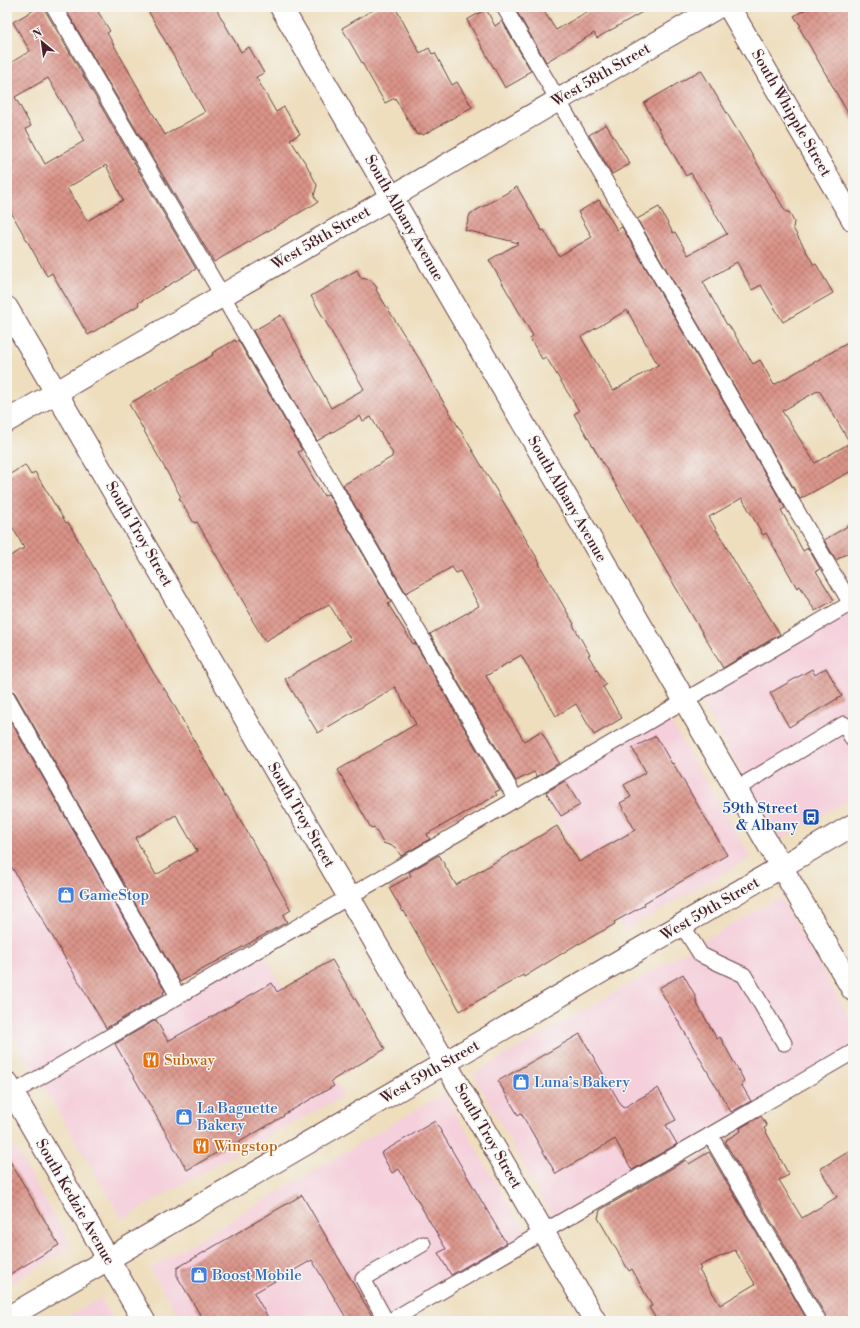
<svg xmlns="http://www.w3.org/2000/svg" width="860" height="1328" viewBox="0 0 860 1328" font-family="'Libre Bodoni',serif">
  <style>
    .built { fill: #f5cfdb }
    .building { fill: url(#building-cross-hatch); fill-rule: evenodd }
    .lines { fill: none; stroke-linecap: round; stroke-linejoin: round }
    .service-casing { stroke: #633c41; stroke-width: 17 }
    .minor-casing { stroke: #633c41; stroke-width: 24 }
    .tertiary-casing { stroke: #633c41; stroke-width: 24 }
    .secondary-casing { stroke: #633c41; stroke-width: 24 }
    .service { stroke: #fff; stroke-width: 15 }
    .minor { stroke: #fff; stroke-width: 22 }
    .tertiary { stroke: #fff; stroke-width: 22 }
    .secondary { stroke: #fff; stroke-width: 22 }
    .labels { text-anchor: middle; dominant-baseline: central; stroke-width: 3; stroke-linejoin: round; paint-order: stroke }
    .street-label { font-size: 15px; fill: #4a1f2b; stroke: #f6f6f2 }
    .transit-label { font-size: 15px; fill: #164399; stroke: #f6f6f2; text-anchor: end }
    .shop-label { font-size: 15px; fill: #366cbe; stroke: #f6f6f2; text-anchor: start }
    .food-label { font-size: 15px; fill: #c56008; stroke: #f6f6f2; text-anchor: start }
  </style>
  <defs>
    <pattern id="building-cross-hatch" width="8" height="8" patternUnits="userSpaceOnUse"><rect width="8" height="8" fill="#da9388"/><path d="M0 0l8 8M0 8l8-8" fill="none" stroke="#b3776f"/></pattern>
  </defs>
  <rect width="100%" height="100%" fill="#f6f6f2"/>
  <filter id="ink" filterUnits="userSpaceOnUse"><feTurbulence type="fractalNoise" baseFrequency=".025" numOctaves="2"/><feDisplacementMap in="SourceGraphic" scale="8" xChannelSelector="R" yChannelSelector="G"/><feConvolveMatrix kernelMatrix="1 2 1 2 8 2 1 2 1" color-interpolation-filters="sRGB"/></filter>
  <filter id="wash" filterUnits="userSpaceOnUse"><feTurbulence type="fractalNoise" baseFrequency=".012" numOctaves="4" result="noise"/><feDisplacementMap in="SourceGraphic" scale="16" xChannelSelector="R" yChannelSelector="G"/><feGaussianBlur stdDeviation="0.9" result="paint"/><feColorMatrix in="noise" values="0 0 0 0 0 0 0 0 0 0 0 0 0 0 0 0 0 1.4 0 .05"/><feComposite in="paint" operator="in"/></filter>
  <g filter="url(#wash)">
    <rect width="100%" height="100%" fill="#eedebe"/>
    <g class="built">
      <polygon points="853,602 853,797 779,840 697,693"/>
      <polygon points="7,697 178,996 261,948 344,1096 238,1152 122,1219 7,1025"/>
      <polygon points="665,712 751,857 624,931 538,786"/>
      <polygon points="780,897 853,1024 853,1052 556,1224 473,1074"/>
      <polygon points="444,1093 529,1240 390,1321 181,1321 150,1268"/>
      <polygon points="7,1134 72,1247 7,1286"/>
      <polygon points="101,1298 114,1321 60,1321"/>
    </g>
    <g id="blocks">
      <g class="building">
        <path d="M39 7H45L46 12 196 269 138 303 139 305 88 335 52 273 47 276 7 205V65L30 51 13 22ZM48 78 84 141 45 164 26 129 31 126 15 97ZM106 165 123 200 87 221 67 188Z"/>
        <polygon points="64,7 95,7 110,31 107,33 165,135 205,112 146,7 215,7 241,52 249,47 264,73 256,77 276,112 284,107 300,134 290,139 306,164 317,185 314,196 318,202 214,262"/>
        <polygon points="378,7 395,7 420,53 429,48 432,54 435,53 452,85 457,82 472,107 423,135 421,133 417,135 395,98 385,103 342,28"/>
        <polygon points="525,7 541,7 556,30 595,7 651,7 597,38 594,33 546,62 517,12"/>
        <polygon points="810,7 853,7 853,122 799,27 801,26 794,16"/>
        <polygon points="486,9 495,26 502,21 531,71 525,74 526,76 505,88 467,20"/>
        <path d="M701 70 764 175 786 212H789L794 222 793 228 814 265 816 264 833 293 783 322 761 285 752 290 737 262 703 282 727 325 728 324 753 364 760 360 774 385 853 340V470L800 499 637 219 659 207 673 233 675 232 688 255 727 234 691 173 686 176 644 103ZM819 390 850 443 815 463 782 411Z"/>
        <polygon points="606,124 630,164 612,174 589,135"/>
        <path d="M517 187 542 231 544 230 559 256 592 237 578 212 599 200 617 230 622 227 785 508 781 510 803 551 808 548 820 569 816 571 834 600 815 611 800 586 797 588 766 533 763 535 742 498 709 517 748 585 749 584 780 634 723 668 574 414 579 411 546 357 542 359 530 338 533 336 489 260 519 243 465 230 470 214ZM627 310 658 365 613 391 581 337Z"/>
        <polygon points="357,270 361,278 371,280 377,288 376,290 420,360 432,383 540,563 539,564 574,624 573,625 590,655 588,655 606,685 603,687 622,718 594,735 576,704 556,716 521,655 486,676 524,741 541,731 559,763 537,777 534,772 516,781 430,634 479,606 460,571 456,573 452,567 406,593 343,485 392,457 392,455 393,454 371,417 363,421 360,416 317,441 253,331 281,315 331,408 364,389 311,296"/>
        <polygon points="235,340 236,342 238,340 302,450 298,452 299,454 324,496 328,494 391,602 388,604 413,644 415,643 500,790 495,792 497,795 427,834 430,839 401,856 395,847 383,843 374,827 371,828 338,770 416,724 395,687 318,733 285,679 351,640 329,604 265,641 251,618 252,617 197,522 194,523 179,498 181,497 129,404 213,355 212,353"/>
        <path d="M25 465 31 475 35 472 66 523 68 522 154 674 169 696 225 796H227L291 910 283 915 287 922 180 982 15 693 11 689 7 688V558L24 548 7 517V476ZM176 815 197 851 156 875 135 838Z"/>
        <polygon points="853,523 853,550 836,560 824,540"/>
        <polygon points="826,668 842,696 789,727 770,693 812,669 815,675"/>
        <polygon points="7,715 165,991 163,992 164,994 106,1028 7,859"/>
        <polygon points="656,736 672,764 673,763 727,855 644,903 645,905 614,922 615,924 579,944 579,943 524,977 523,975 460,1011 404,911 403,912 389,888 411,876 409,872 439,855 456,885 557,826 579,862 635,830 620,803 631,797 624,785 646,772 632,748"/>
        <polygon points="565,781 580,805 561,816 546,792"/>
        <polygon points="332,960 385,1049 331,1081 334,1086 283,1115 284,1116 236,1144 235,1142 187,1170 115,1044 156,1020 168,1041 272,983 277,992"/>
        <polygon points="683,974 696,997 696,1002 717,1039 720,1037 745,1082 741,1084 751,1101 731,1112 659,988"/>
        <polygon points="580,1034 623,1108 658,1088 676,1120 666,1125 677,1144 632,1170 615,1139 556,1174 521,1113 518,1115 498,1081"/>
        <polygon points="761,1116 767,1126 764,1128 789,1175 779,1180 802,1218 837,1197 820,1169 853,1149 853,1321 827,1321 826,1316 725,1142 727,1141 726,1140 741,1131 740,1128"/>
        <polygon points="435,1121 506,1243 451,1275 438,1253 446,1249 399,1169 392,1173 381,1153"/>
        <path d="M709 1152 808 1321H657L649 1307 652 1306 632 1269 629 1271 598 1218 600 1210 686 1160 689 1164ZM735 1250 755 1284 720 1305 699 1270 701 1269 699 1266Z"/>
        <polygon points="7,1156 59,1245 7,1276"/>
        <polygon points="302,1195 375,1321 348,1321 312,1260 254,1293 270,1321 204,1321 177,1276 177,1268"/>
      </g>
    </g>
  </g>
  <g filter="url(#ink)">
    <use href="#blocks" fill-opacity="0" stroke="#633c41" stroke-width="1"/>
    <g class="lines">
      <g class="service-casing">
        <g id="service">
          <polyline points="54,7 516,799"/>
          <polyline points="504,7 851,604"/>
          <polyline points="7,697 178,996"/>
          <polyline points="736,789 844,724 853,740"/>
          <polyline points="682,925 701,955 744,975 784,1043"/>
          <polyline points="13,1093 853,602"/>
          <polyline points="710,1135 818,1321"/>
          <polyline points="386,1321 363,1279 423,1244"/>
          <polyline points="390,1321 853,1052"/>
        </g>
      </g>
      <g class="minor-casing">
        <g id="minor">
          <polyline points="281,7 853,990"/>
          <polyline points="729,7 853,220"/>
          <polyline points="7,308 595,1321"/>
          <polyline points="7,421 718,7"/>
        </g>
      </g>
      <g class="tertiary-casing">
        <polyline id="tertiary" points="7,1318 853,825"/>
      </g>
      <g class="secondary-casing">
        <polyline id="secondary" points="7,1083 144,1321"/>
      </g>
      <use href="#service" class="service"/>
      <use href="#minor" class="minor"/>
      <use href="#tertiary" class="tertiary"/>
      <use href="#secondary" class="secondary"/>
    </g>
  </g>
  <defs>
    <g id="bus-square" transform="scale(0.9)"><rect x="-9" y="-9" width="18" height="18" rx="4" fill="#1a4fb4" stroke="#f6f6f2"/><path d="M-5-6H5V4H4V6H2V4H-2V6H-4V4H-5ZM-3.5-4V0h7V-4ZM-3.5 1.2v1.5H-2V1.2ZM2 1.2v1.5H3.5V1.2Z" fill="#fff"/></g>
    <g id="shop-square" transform="scale(0.9)"><rect x="-9" y="-9" width="18" height="18" rx="4" fill="#3f7fe0" stroke="#f6f6f2"/><path d="M-5-2.5h2.3a2.7 3.5 0 0 1 5.4 0H5L5.5 6h-11ZM-1.5-2.5h3a1.5 2.3 0 0 0-3 0Z" fill="#fff"/></g>
    <g id="restaurant-square" transform="scale(0.9)"><rect x="-9" y="-9" width="18" height="18" rx="4" fill="#e8710a" stroke="#f6f6f2"/><path d="M-5-6h1v4h1v-4h1v4h1v-4h1v5L-1.5 .5V6h-2V.5L-5-1ZM5-6V6H3V1.5H1.5Q1.5-4 5-6Z" fill="#fff"/></g>
  </defs>
  <g fill-rule="evenodd">
    <use href="#bus-square" x="811" y="817"/>
    <use href="#shop-square" x="66" y="895"/>
    <use href="#restaurant-square" x="151" y="1060"/>
    <use href="#shop-square" x="521" y="1082"/>
    <use href="#shop-square" x="184" y="1117"/>
    <use href="#restaurant-square" x="201" y="1146"/>
    <use href="#shop-square" x="199" y="1275"/>
  </g>
  <g class="labels">
    <g class="street-label">
      <text transform="translate(601 75) rotate(-30)">West 58th Street</text>
      <text transform="translate(791 113) rotate(60)">South Whipple Street</text>
      <text transform="translate(404 218) rotate(60)">South Albany Avenue</text>
      <text transform="translate(321 238) rotate(-30)">West 58th Street</text>
      <text transform="translate(567 499) rotate(60)">South Albany Avenue</text>
      <text transform="translate(139 534) rotate(60)">South Troy Street</text>
      <text transform="translate(301 815) rotate(60)">South Troy Street</text>
      <text transform="translate(710 909) rotate(-30)">West 59th Street</text>
      <text transform="translate(430 1072) rotate(-30)">West 59th Street</text>
      <text transform="translate(488 1136) rotate(60)">South Troy Street</text>
      <text transform="translate(75 1202) rotate(60)">South Kedzie Avenue</text>
    </g>
    <g class="transit-label">
      <text x="798" y="808">59th Street<tspan x="798" dy="17">&amp; Albany</tspan></text>
    </g>
    <g class="shop-label">
      <text x="79" y="895">GameStop</text>
      <text x="534" y="1082">Luna’s Bakery</text>
      <text x="197" y="1108">La Baguette<tspan x="197" dy="17">Bakery</tspan></text>
      <text x="212" y="1275">Boost Mobile</text>
    </g>
    <g class="food-label">
      <text x="164" y="1060">Subway</text>
      <text x="214" y="1146">Wingstop</text>
    </g>
  </g>
  <rect width="860" height="1328" fill="none" stroke="#f6f6f2" stroke-width="24"/>
  <g transform="translate(42 42) rotate(331)" stroke="#f6f6f2" stroke-width="3" paint-order="stroke">
  <path d="M0-3L7 15L0 10L-7 15Z" fill="#4a1f2b"/>
  <text y="-6" font-size="11" font-weight="bold" text-anchor="middle" fill="#4a1f2b">N</text>
  </g>
</svg>
